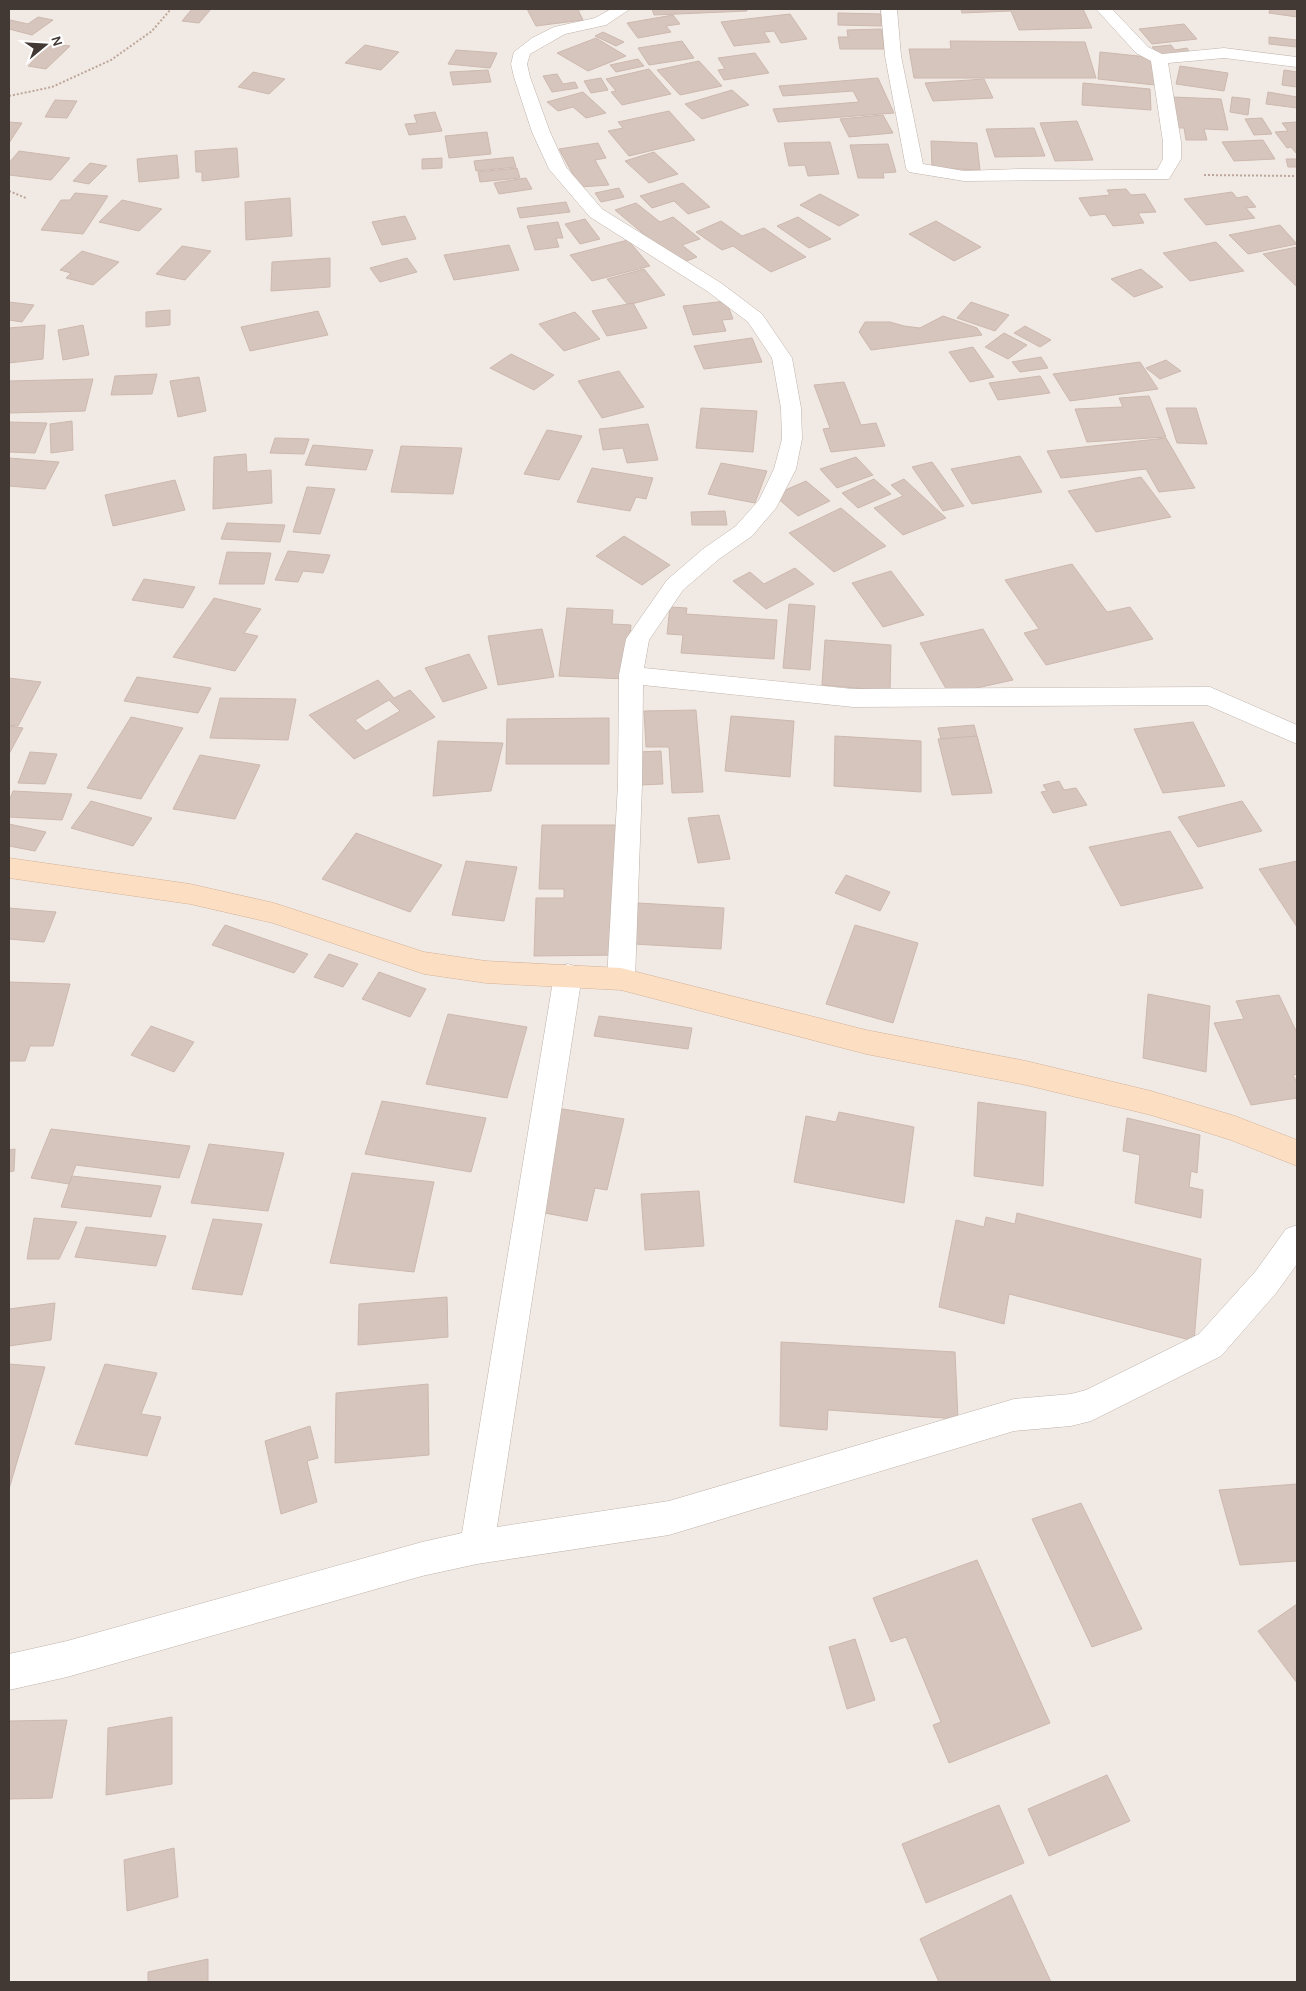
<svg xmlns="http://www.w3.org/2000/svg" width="1306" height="1991" viewBox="0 0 1306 1991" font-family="Karla,sans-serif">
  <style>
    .building { fill: #d5c5bd; stroke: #cdb8ae; fill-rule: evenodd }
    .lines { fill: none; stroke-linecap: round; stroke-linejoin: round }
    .street-casing { stroke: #bfb2aa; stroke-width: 1 }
    .secondary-casing { stroke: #d3b298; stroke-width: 1 }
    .path { stroke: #bda699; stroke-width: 2; stroke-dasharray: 2 2; stroke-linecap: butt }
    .street { fill: #fff; fill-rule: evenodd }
    .secondary { fill: #fcdec3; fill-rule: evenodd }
  </style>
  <rect width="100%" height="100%" fill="#f1eae4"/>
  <g class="building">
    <polygon points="192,9 211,9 199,23 182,21"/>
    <polygon points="527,9 592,9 578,10 583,20 536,26"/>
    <polygon points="652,9 747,9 747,11 654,15"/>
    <polygon points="961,9 1083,9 1092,28 1019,30 1011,11 962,13"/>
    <polygon points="1270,9 1297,9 1297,17 1269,13"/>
    <polygon points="838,13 881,14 881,26 838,25"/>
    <polygon points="790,14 807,39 781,43 774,31 764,32 770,42 734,46 721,22"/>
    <polygon points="673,15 680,24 666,26 671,32 638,38 627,23"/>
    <polygon points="38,17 53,20 32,35 9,29 10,20 28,24"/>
    <polygon points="1184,24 1197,39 1152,44 1139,29"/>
    <polygon points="881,29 885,49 840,49 838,37 848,37 847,30"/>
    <polygon points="603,32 624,42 616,46 595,36"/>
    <polygon points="1269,37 1297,40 1297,47 1269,44"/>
    <polygon points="596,38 626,56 588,71 557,53"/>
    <polygon points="682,41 694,58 649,65 638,48"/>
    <polygon points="950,41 1085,42 1096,78 914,78 909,49 951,49"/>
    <polygon points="50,43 70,46 46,69 28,66"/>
    <polygon points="365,45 399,52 381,70 345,63"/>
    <polygon points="1171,45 1175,50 1187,48 1191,54 1161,57 1152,47"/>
    <polygon points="456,50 497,53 490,68 448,64"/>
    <polygon points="1100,52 1157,58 1155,85 1098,79"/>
    <polygon points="755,53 769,73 724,80 718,70 725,69 718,58"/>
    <polygon points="638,59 644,66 616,72 610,65"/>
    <polygon points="699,61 722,86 680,95 657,70"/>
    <polygon points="1180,66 1228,73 1224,91 1176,84"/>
    <polygon points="649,69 671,94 622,105 611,92 616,91 606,79"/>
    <polygon points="488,70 491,82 453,85 450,72"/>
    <polygon points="1284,70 1297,72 1297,87 1282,85"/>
    <polygon points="253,72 285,79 269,94 238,87"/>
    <polygon points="557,74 563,84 575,82 578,88 552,92 543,76"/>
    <polygon points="601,78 608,90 591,93 584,81"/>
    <polygon points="878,78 894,113 778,122 773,109 859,102 853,91 783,96 779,86"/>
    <polygon points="984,79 993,98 933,101 925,83"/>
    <polygon points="1083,83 1150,89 1151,110 1082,105"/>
    <polygon points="732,90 749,105 702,119 685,104"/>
    <polygon points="583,92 606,113 586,118 573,107 558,111 547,102"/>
    <polygon points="1268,92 1297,97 1297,108 1266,104"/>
    <polygon points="1172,97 1221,99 1228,130 1204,129 1207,140 1186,140 1184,128 1178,128"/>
    <polygon points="1232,97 1250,99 1248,115 1230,112"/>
    <polygon points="55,100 77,101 67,118 45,117"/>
    <polygon points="669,111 695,140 629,156 608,131 623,128 618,122"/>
    <polygon points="435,112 442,131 409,135 405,124 417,123 414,115"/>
    <polygon points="883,115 893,133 849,137 840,119"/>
    <polygon points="1262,118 1272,134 1254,135 1245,119"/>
    <polygon points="1077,121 1093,160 1055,161 1040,123"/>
    <polygon points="9,122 22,123 9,143"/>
    <polygon points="1297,122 1297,153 1296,153 1291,147 1287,148 1275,132 1288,131 1282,123"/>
    <polygon points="1034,128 1045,156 995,157 986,129"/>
    <polygon points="487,132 491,154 449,158 445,136"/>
    <polygon points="1263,140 1275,159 1234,161 1222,142"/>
    <polygon points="931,141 977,143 980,170 932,168"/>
    <polygon points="830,142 839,174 808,176 805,165 789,166 784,143"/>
    <polygon points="598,143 606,158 595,160 609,185 580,187 559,149"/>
    <polygon points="888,144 896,172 883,173 884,178 858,178 850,145"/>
    <polygon points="237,148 239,177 202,181 202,172 196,172 195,151"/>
    <polygon points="19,151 70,158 51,180 9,175 9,163"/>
    <polygon points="654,152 678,174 649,183 625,161"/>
    <polygon points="177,155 179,178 139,182 137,159"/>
    <polygon points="513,157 516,167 476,171 474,161"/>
    <polygon points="442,158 442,168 422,169 422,159"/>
    <polygon points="1286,159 1297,159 1297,167 1288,167"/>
    <polygon points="90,163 107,166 89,184 73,181"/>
    <polygon points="517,168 520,178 480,182 478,172"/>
    <polygon points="526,178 532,189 499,194 494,183"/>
    <polygon points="683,183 710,207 688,214 674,201 652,208 640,196"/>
    <polygon points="619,188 624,197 601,202 595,193"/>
    <polygon points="1126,189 1131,195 1145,194 1156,212 1138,213 1144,223 1113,226 1105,214 1090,216 1079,198 1110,195 1107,190"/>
    <polygon points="1232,192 1237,198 1247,196 1256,207 1246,208 1255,218 1206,225 1184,199"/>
    <polygon points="75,193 108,196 83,234 41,230 61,200 70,200"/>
    <polygon points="820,194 859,215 839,226 800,205"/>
    <polygon points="290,198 292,236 246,240 245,202"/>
    <polygon points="122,200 162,209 139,231 99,222"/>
    <polygon points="566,202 570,212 520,218 517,208"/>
    <polygon points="636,203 660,222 673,217 700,239 682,245 697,257 679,264 615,210"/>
    <polygon points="405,216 416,239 382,245 372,222"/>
    <polygon points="798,217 831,239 809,248 777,226"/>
    <polygon points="585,219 600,239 580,244 565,224"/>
    <polygon points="721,221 742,236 764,228 806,257 771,272 733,246 722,250 696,232"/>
    <polygon points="936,221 981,247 954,261 909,234"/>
    <polygon points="558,222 563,238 556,238 559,247 535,250 527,226"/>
    <polygon points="1280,225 1297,244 1248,254 1229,235"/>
    <polygon points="628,240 650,266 592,281 570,255"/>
    <polygon points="1216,242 1244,271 1190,281 1163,253"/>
    <polygon points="509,245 519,270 454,280 444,255"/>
    <polygon points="182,246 211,251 185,280 156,274"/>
    <polygon points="1297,247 1297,286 1296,286 1263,254"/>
    <polygon points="82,251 119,262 93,285 66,278 71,273 60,270"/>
    <polygon points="330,258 330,287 271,291 272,262"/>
    <polygon points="407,258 417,272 380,282 370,268"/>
    <polygon points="644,269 665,295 628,305 607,279"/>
    <polygon points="1141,269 1163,287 1134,297 1111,279"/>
    <polygon points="726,301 733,319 722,320 726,331 693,335 683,306"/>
    <polygon points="9,302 34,305 22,322 9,320"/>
    <polygon points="971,302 1009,315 995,331 957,318"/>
    <polygon points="633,303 647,328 607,336 592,311"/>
    <polygon points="170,310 170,325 146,327 146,312"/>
    <polygon points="318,311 328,335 250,351 241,327"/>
    <polygon points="575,312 600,339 564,351 539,324"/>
    <polygon points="943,316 977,328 982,335 871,350 859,332 865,322 890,322 904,326 920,328"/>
    <polygon points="45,325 43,359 9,363 9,328"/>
    <polygon points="83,325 89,355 63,360 58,330"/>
    <polygon points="1025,326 1051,340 1040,347 1014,333"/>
    <polygon points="1004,333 1027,345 1008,359 985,347"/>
    <polygon points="752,338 762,362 704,369 694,346"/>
    <polygon points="973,347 994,377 970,382 949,352"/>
    <polygon points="511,354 554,375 534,390 490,368"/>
    <polygon points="1041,357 1048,368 1020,372 1012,362"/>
    <polygon points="1166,360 1181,371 1160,379 1146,368"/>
    <polygon points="1140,362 1158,389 1070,401 1053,374"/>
    <polygon points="619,371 644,407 602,418 578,381"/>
    <polygon points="157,374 152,394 111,395 115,376"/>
    <polygon points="1040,376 1050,393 998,400 989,383"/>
    <polygon points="199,377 206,411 178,417 170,381"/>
    <polygon points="93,379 85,411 9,413 9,381"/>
    <polygon points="844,382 861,425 876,423 885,446 831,452 823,429 830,428 814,385"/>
    <polygon points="1149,396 1166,437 1087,442 1075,409 1123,407 1119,398"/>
    <polygon points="701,408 757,411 753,452 696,448"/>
    <polygon points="1166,408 1196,408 1207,444 1177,443"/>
    <polygon points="72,421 73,450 51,453 50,424"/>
    <polygon points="9,422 47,423 35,453 9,452"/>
    <polygon points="648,424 658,460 627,463 623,448 603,450 599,429"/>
    <polygon points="547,430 582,436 559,480 524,474"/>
    <polygon points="275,438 309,439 304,454 270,453"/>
    <polygon points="1166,438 1195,488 1159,492 1146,469 1061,478 1047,451"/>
    <polygon points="313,445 373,450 366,470 305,465"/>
    <polygon points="401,446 462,448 453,494 391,492"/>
    <polygon points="246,454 247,472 271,470 272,503 213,509 214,457"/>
    <polygon points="1020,456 1042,492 972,504 951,469"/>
    <polygon points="856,457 873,475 837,488 820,469"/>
    <polygon points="9,458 59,462 45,489 9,486"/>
    <polygon points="932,462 964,506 943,511 912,467"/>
    <polygon points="721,463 767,471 755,503 708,494"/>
    <polygon points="592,468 653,478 646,499 636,497 630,511 577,502"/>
    <polygon points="1141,477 1171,517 1096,532 1068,491"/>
    <polygon points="874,479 891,494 858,508 842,493"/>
    <polygon points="904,479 946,518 903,535 874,508 903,496 891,485"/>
    <polygon points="175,480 185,510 113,526 105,495"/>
    <polygon points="806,481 830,501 798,516 774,495"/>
    <polygon points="307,487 335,489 320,534 293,532"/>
    <polygon points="841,508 886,546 834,572 789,533"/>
    <polygon points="725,511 727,525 692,525 691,512"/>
    <polygon points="227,523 285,525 280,542 221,539"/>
    <polygon points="624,536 670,565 642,585 596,556"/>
    <polygon points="288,551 330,555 323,573 303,571 298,582 275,580"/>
    <polygon points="227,552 271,553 264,584 219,584"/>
    <polygon points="1072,564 1107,612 1130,607 1153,639 1046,665 1024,633 1039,629 1005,580"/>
    <polygon points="795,568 814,584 766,609 733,581 750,572 764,584"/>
    <polygon points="891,571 924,615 883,627 852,583"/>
    <polygon points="144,579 195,587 183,608 132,600"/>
    <polygon points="214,598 261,609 244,633 258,636 235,671 173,657"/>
    <polygon points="789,604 815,606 810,670 783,668"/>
    <polygon points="670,607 687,608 686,614 777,620 774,659 681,653 683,635 667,634"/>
    <polygon points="567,608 613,610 612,624 631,625 626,679 559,676"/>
    <polygon points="542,629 554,677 498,685 488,636"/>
    <polygon points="983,629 1013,680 949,694 920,643"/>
    <polygon points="825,640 891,645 890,691 822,685"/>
    <polygon points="469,654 487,688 443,702 425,668"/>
    <polygon points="137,677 211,688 198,713 124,701"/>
    <polygon points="9,678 41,682 18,726 9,725"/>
    <path d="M378 680 394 698 410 690 435 717 354 759 309 715ZM389 700 400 711 366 731 355 720Z"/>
    <polygon points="220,698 296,699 288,740 210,738"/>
    <polygon points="696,710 703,792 672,793 669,747 646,747 644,711"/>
    <polygon points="731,716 794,721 790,777 725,771"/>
    <polygon points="131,717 183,728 141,799 87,788"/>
    <polygon points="609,718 609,764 506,764 507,719"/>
    <polygon points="1193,722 1225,786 1163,793 1134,729"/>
    <polygon points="974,725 992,792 956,794 938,728"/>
    <polygon points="9,726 23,728 9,754"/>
    <polygon points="835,736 921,741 921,792 834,786"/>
    <polygon points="977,736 992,793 952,795 938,739"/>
    <polygon points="438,741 503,743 491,791 433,796"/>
    <polygon points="661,751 663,784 640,785 638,752"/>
    <polygon points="30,752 57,754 45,784 18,783"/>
    <polygon points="200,755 260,765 235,819 173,809"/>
    <polygon points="1059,781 1064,790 1076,788 1087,805 1053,813 1041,792 1047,791 1043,785"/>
    <polygon points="13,791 72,794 62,820 9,817 9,801"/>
    <polygon points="91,801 152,818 133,846 71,828"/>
    <polygon points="1242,801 1262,831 1198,847 1178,817"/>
    <polygon points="719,815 730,859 698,863 688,818"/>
    <polygon points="9,824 46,832 35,851 9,846"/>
    <polygon points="542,825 620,825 620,955 534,956 536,898 564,898 564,889 539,889"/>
    <polygon points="1170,831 1203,888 1121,906 1089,847"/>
    <polygon points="356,833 442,865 410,912 322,879"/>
    <polygon points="466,861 517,867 504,921 452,915"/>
    <polygon points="1297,861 1297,927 1259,869"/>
    <polygon points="846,875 890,892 880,911 835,893"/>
    <polygon points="638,903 724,908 721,949 634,944"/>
    <polygon points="9,908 56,912 44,942 9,939"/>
    <polygon points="225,925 308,954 294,973 212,945"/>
    <polygon points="855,925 918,943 893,1023 826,1004"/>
    <polygon points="329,954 358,964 343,987 314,977"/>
    <polygon points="379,972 426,989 410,1017 362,999"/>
    <polygon points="9,982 70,984 53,1046 30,1046 25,1061 9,1061"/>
    <polygon points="1148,994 1210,1006 1206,1072 1143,1058"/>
    <polygon points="1279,995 1297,1033 1297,1074 1293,1075 1297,1083 1297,1098 1251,1105 1214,1023 1244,1019 1236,1001"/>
    <polygon points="448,1014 527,1027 507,1098 426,1084"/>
    <polygon points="599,1016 692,1028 688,1049 594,1036"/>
    <polygon points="151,1026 194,1042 174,1072 131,1055"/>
    <polygon points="382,1101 486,1118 471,1172 365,1154"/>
    <polygon points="978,1102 1046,1112 1043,1186 974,1176"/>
    <polygon points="557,1108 624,1119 607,1190 595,1188 587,1221 529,1210"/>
    <polygon points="839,1112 914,1127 904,1203 794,1182 806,1116 836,1122"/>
    <polygon points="1127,1118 1200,1135 1197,1173 1191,1171 1189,1187 1203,1190 1201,1218 1135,1203 1140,1155 1123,1151"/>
    <polygon points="51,1129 190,1146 179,1178 76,1165 69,1184 31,1178"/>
    <polygon points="209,1144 284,1153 268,1211 191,1203"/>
    <polygon points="15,1149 14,1171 9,1172 9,1150"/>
    <polygon points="352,1173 434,1182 414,1272 330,1263"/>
    <polygon points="72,1176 161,1186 151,1217 61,1207"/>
    <polygon points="699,1191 704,1246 645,1250 641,1194"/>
    <polygon points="1017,1213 1201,1259 1194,1341 1009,1294 1004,1324 939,1307 956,1220 984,1227 986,1217 1015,1224"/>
    <polygon points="34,1218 77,1222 59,1259 27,1259"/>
    <polygon points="213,1219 262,1224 242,1295 192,1289"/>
    <polygon points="86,1227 166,1236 156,1266 75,1257"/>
    <polygon points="447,1297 448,1337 358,1345 359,1304"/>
    <polygon points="55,1303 51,1340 9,1346 9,1309"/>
    <polygon points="781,1342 955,1352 958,1419 828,1410 827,1430 780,1426"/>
    <polygon points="9,1364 45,1367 9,1489"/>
    <polygon points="105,1364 157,1373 141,1414 161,1417 147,1456 75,1444"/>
    <polygon points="428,1384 429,1455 335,1463 336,1393"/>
    <polygon points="310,1426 318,1458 307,1461 317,1502 281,1514 265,1441"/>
    <polygon points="1297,1484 1297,1561 1240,1565 1219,1490"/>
    <polygon points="1081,1503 1142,1629 1092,1647 1032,1519"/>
    <polygon points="977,1560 1050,1723 949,1763 933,1725 941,1722 906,1637 891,1642 873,1598"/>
    <polygon points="1297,1604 1297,1683 1258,1631"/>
    <polygon points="855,1639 875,1700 847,1709 829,1647"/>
    <polygon points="172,1717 172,1784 106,1795 108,1728"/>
    <polygon points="67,1720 52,1798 9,1799 9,1721"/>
    <polygon points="1107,1775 1130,1821 1049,1856 1028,1809"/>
    <polygon points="999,1805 1024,1863 926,1903 902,1844"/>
    <polygon points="174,1848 178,1897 127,1911 124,1860"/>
    <polygon points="1011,1895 1051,1982 939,1982 920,1939"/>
    <polygon points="208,1959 208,1982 148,1982 148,1972"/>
  </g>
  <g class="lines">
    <g class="street-casing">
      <g id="street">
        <polygon points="611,9 630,9 606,25 565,34 530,54 527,64 530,77 550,132 566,167 602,209 721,283 762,314 792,358 801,408 802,439 796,469 776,508 752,536 719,559 683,590 649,640 644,668 853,689 1210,687 1297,725 1297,744 1207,705 853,707 643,685 642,784 635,979 631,987 621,990 611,987 607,979 618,784 619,675 626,639 667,580 703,549 736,526 759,500 774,469 782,439 781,408 772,358 748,322 707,291 590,217 549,169 532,132 514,77 511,64 514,52 532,38 554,27 595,18"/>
        <polygon points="881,9 897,9 901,56 923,164 964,171 1020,169 1157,170 1163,159 1163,142 1151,61 1136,53 1096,9 1112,9 1148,47 1162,54 1224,48 1297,57 1297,67 1224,58 1168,63 1181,142 1181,159 1169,179 964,181 915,173 909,172 906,168 885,56"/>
        <polygon points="568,964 578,967 582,975 497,1527 669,1501 1014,1399 1071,1394 1086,1390 1199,1334 1255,1272 1286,1229 1297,1225 1297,1264 1277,1292 1221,1356 1091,1421 1071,1426 1014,1431 669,1535 477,1564 422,1576 67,1677 9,1690 9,1654 67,1641 422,1542 462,1533 554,975 558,967"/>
      </g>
    </g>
    <g class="secondary-casing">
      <polygon id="secondary" points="9,858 190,884 274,903 424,952 486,961 621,968 866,1030 1026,1061 1151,1091 1235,1116 1297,1140 1297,1166 1231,1140 1151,1115 1026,1085 866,1054 621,990 486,983 424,974 273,923 190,904 9,878"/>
    </g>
    <g class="path">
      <polyline points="9,96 52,87 111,60 152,31 171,9"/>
      <polyline points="1204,175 1297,176"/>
      <polyline points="9,191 26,198"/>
    </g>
    <use href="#street" class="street"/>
    <use href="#secondary" class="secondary"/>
  </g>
  <rect width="1306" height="1991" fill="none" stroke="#433934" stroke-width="20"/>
  <g transform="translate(45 45) rotate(72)" stroke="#ffffff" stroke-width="4" paint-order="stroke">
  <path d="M0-4L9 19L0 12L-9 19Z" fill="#433934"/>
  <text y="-8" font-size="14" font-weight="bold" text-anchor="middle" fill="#433934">N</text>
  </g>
</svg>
